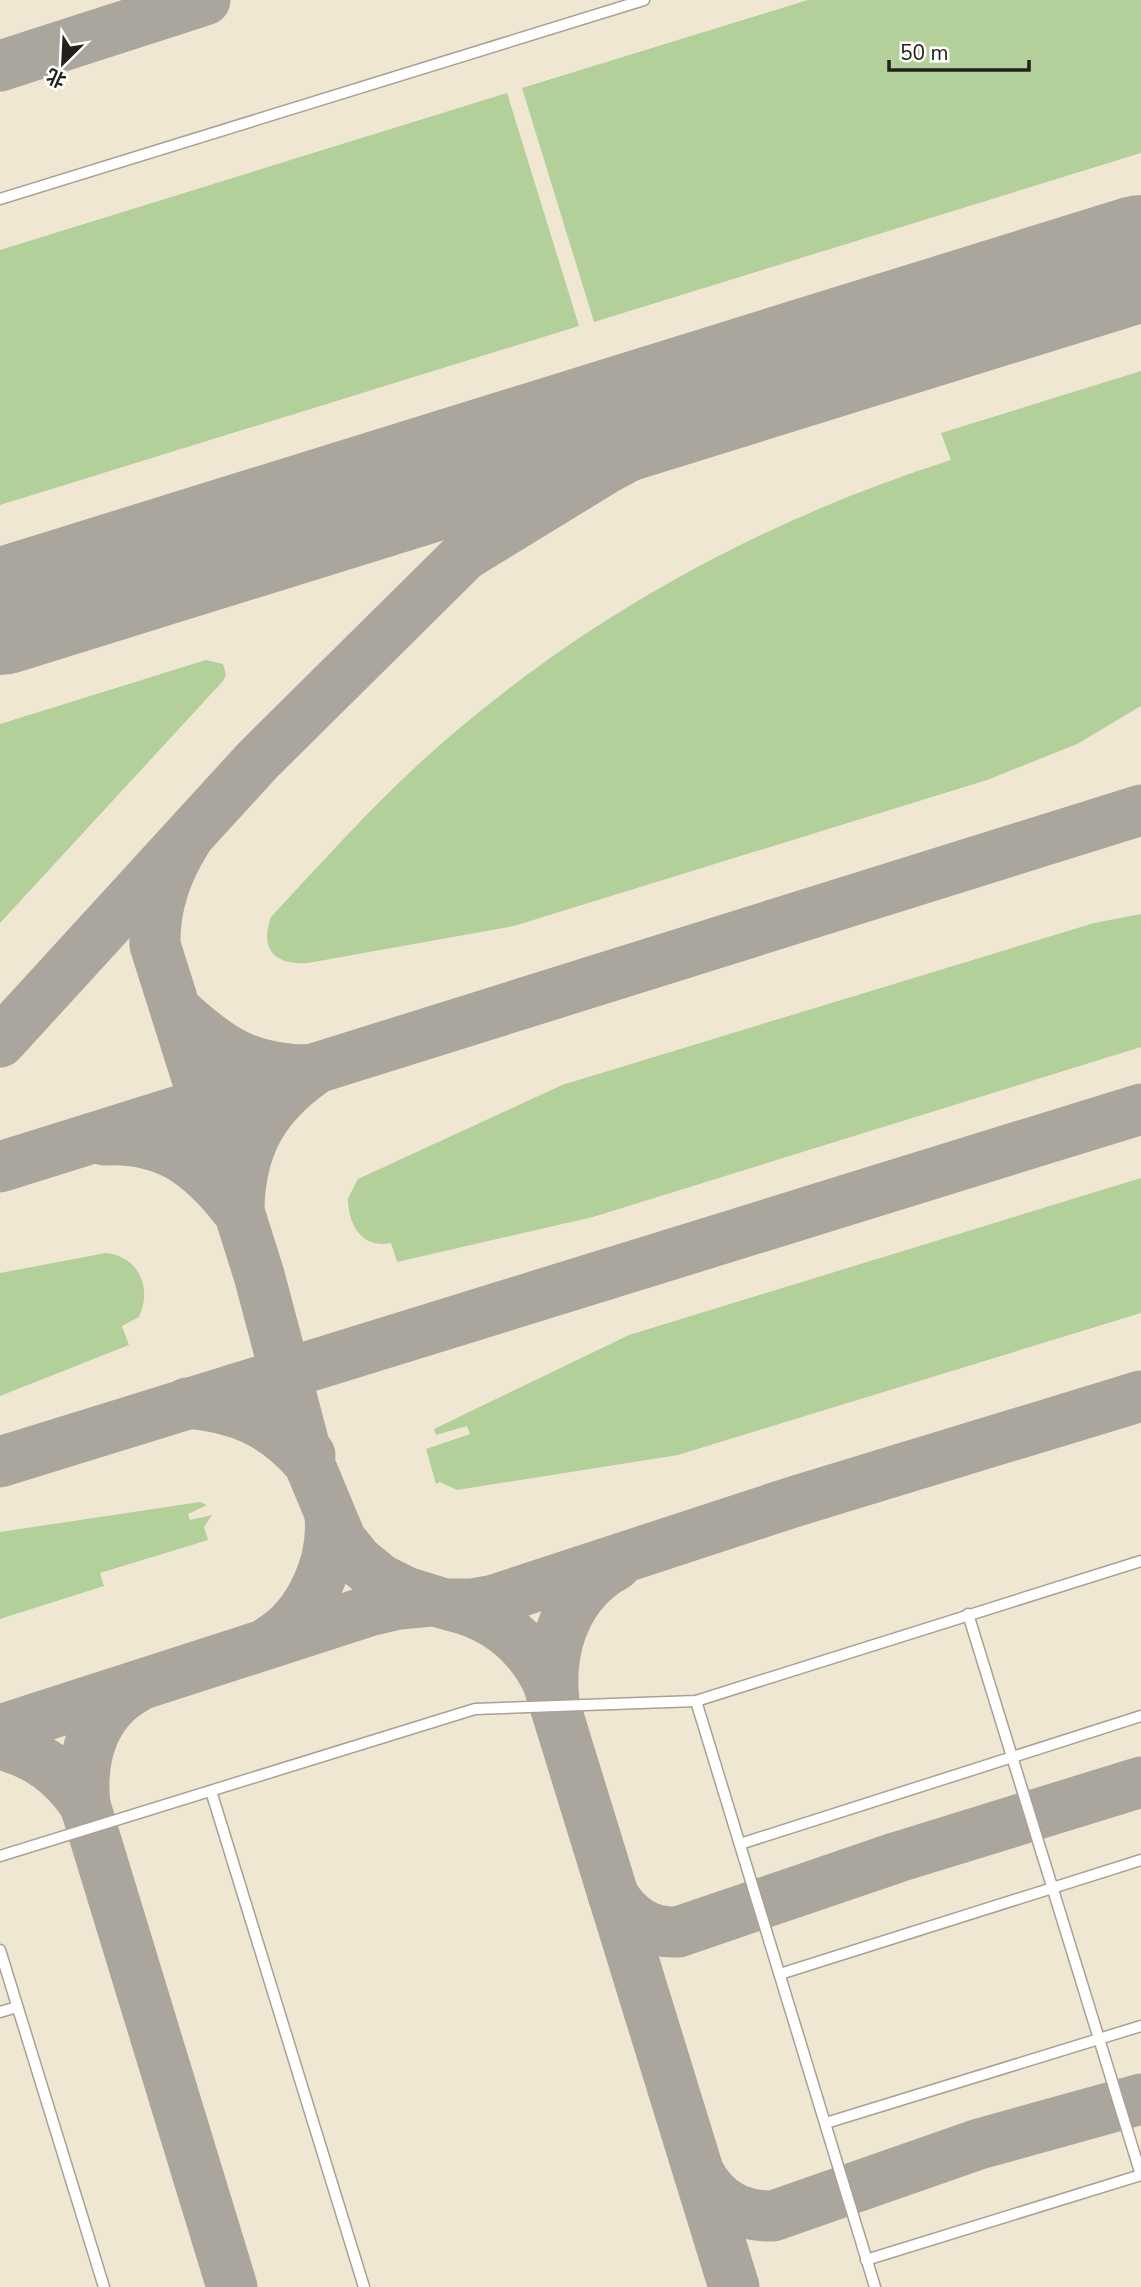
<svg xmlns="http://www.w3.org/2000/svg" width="1141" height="2287" viewBox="0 0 1141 2287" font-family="'Nunito Sans','Noto Sans SC',sans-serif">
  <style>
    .built { fill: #f0e7d3 }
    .green { fill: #b3d09b }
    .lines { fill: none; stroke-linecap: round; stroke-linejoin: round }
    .taxiway { stroke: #aba69d; stroke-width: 51 }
    .runway { stroke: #aba69d; stroke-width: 126 }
    .lane-casing { stroke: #a7a196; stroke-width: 13 }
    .lane { stroke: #fff; stroke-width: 10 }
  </style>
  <rect width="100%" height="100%" fill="#f6f0e4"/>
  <rect class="built" x="0" y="0" width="1141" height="2287"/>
  <g class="green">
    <polygon points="808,0 1141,0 1141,153 594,322 522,88"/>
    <polygon points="507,93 579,326 0,505 0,250"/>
    <path d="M1141 371V706L1077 744 987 780 514 926 308 963C276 965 259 951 271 917 326 858 380 797 441 744 590 614 763 520 951 460L941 433Z"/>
    <polygon points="206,660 223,664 226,675 223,681 0,923 0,724"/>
    <path d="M1141 914V1047L593 1217 397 1262 391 1243C362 1249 348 1225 348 1198L358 1179 562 1085 1094 923Z"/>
    <polygon points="1141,1178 1141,1313 678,1455 457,1490 440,1482 436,1484 426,1449 470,1434 467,1426 436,1435 434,1429 629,1335"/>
    <path d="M106 1253C138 1256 153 1288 139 1317L122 1326 129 1345 0 1396V1273Z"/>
    <polygon points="200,1502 207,1505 188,1514 190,1520 212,1515 204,1527 208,1540 100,1573 104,1586 0,1619 0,1532"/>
  </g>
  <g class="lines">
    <g class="taxiway">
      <polyline points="0,66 205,0"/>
      <path d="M187 839C166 872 154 906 155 945L259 1275 309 1463 341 1540 358 1561 380 1579 406 1592 445 1604H471L494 1600 793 1502 1141 1396"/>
      <path d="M176 1010C221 1052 252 1071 314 1070 264 1105 241 1145 239 1206"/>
      <polyline points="0,1042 258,760 465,555 607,468 808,359"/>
      <path d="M104 1140C164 1137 199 1162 235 1208"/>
      <polyline points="0,1167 1141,810"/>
      <path d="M187 1403C239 1407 275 1424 309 1463L310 1455"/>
      <polyline points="0,1462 1141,1109"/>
      <path d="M449 1605C495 1615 528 1641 548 1683L734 2287"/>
      <path d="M270 1641C310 1617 334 1563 330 1516"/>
      <path d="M554 1701C548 1648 566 1592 616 1565"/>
      <polyline points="0,1730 369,1611 399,1604 431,1601"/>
      <path d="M0 1744C38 1754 64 1773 85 1805 80 1759 92 1711 137 1687"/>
      <polyline points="85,1805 232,2287"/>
      <path d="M613 1895C629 1920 648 1933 678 1932L898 1857 1141 1782"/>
      <path d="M699 2173C715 2202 739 2217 773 2216L979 2144 1141 2099"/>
    </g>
    <polyline class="runway" points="0,612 1141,258"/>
    <g class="lane-casing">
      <g id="lane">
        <polyline points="0,199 644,0"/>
        <polyline points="968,1614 1141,2175"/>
        <polyline points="696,1701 875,2287"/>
        <polyline points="211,1791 364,2287"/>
        <polyline points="740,1844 1141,1716"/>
        <polyline points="0,1856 475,1709 696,1701 1141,1561"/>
        <polyline points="0,1950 104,2287"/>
        <polyline points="780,1974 1141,1860"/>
        <polyline points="0,2012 17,2007"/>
        <polyline points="826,2123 1141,2026"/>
        <polyline points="866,2260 1141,2175"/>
      </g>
    </g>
    <use href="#lane" class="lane"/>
  </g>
  <g transform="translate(63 63) rotate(204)" stroke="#ffffff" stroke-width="5" paint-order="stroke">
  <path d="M0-5L12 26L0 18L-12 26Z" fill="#23211c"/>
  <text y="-10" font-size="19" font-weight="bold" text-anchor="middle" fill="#23211c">北</text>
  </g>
  <path d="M889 60v10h140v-10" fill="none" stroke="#23211c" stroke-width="3.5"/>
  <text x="900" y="60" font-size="21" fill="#23211c" stroke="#ffffff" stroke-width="5" paint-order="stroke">50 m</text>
</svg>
